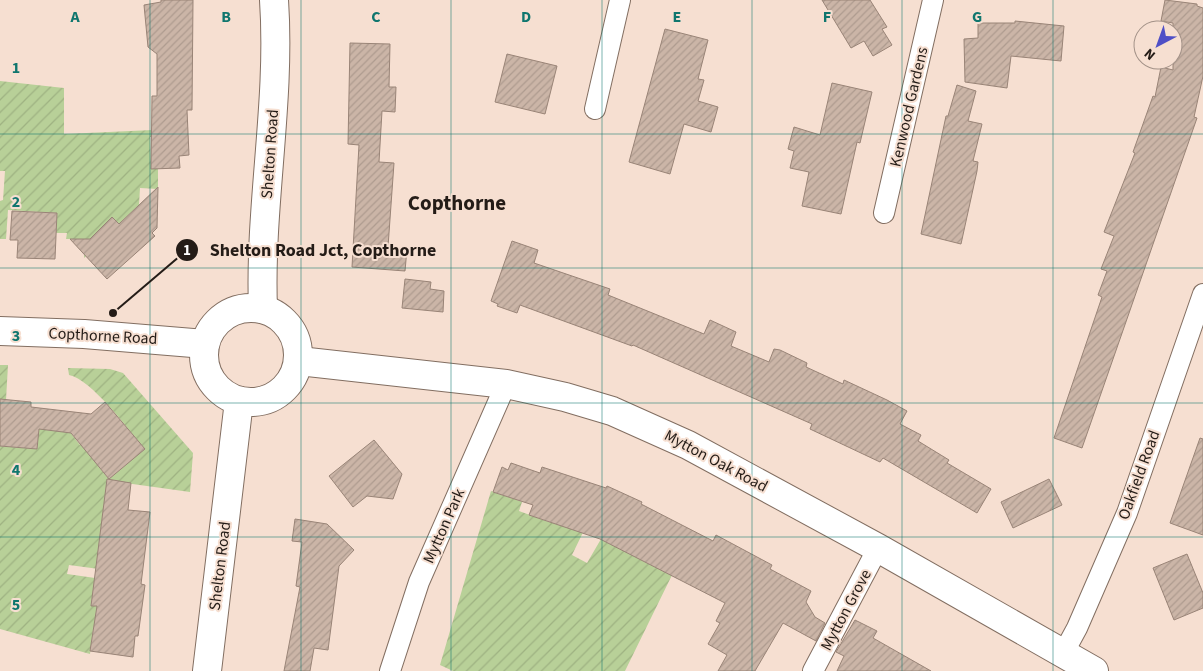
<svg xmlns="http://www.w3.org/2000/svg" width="1203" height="671" viewBox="0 0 1203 671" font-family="'Source Sans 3',sans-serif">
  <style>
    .garden { fill: url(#garden-furrows) }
    .building { fill: url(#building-hatch); stroke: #998477 }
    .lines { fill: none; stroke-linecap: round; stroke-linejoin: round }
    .minor-casing { stroke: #826e61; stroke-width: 22 }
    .secondary-casing { stroke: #826e61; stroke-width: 30 }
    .minor { stroke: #fff; stroke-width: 20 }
    .secondary { stroke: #fff; stroke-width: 28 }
    .grid { fill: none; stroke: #0f766e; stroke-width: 1; stroke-opacity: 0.55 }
    .labels { text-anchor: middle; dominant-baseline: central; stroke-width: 4; stroke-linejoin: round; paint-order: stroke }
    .street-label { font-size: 16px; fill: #241c17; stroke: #f6dfd1 }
    .district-label { font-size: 21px; font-weight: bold; fill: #241c17; stroke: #f6dfd1 }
    .grid-label { font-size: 16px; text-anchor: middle; font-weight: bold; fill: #0f766e; stroke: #f6dfd1; stroke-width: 4; stroke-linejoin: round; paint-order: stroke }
    .leader { fill: none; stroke: #241c17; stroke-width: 2 }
    .callout-dot { fill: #241c17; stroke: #f6dfd1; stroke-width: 2 }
    .mark-label { font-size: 15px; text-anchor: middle; font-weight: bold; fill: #fff }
    .callout-label { font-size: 18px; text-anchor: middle; font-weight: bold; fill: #241c17; stroke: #f6dfd1; stroke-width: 4; stroke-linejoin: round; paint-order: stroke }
  </style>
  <defs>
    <pattern id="garden-furrows" width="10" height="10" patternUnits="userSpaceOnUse" patternTransform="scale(1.25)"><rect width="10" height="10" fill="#b8d098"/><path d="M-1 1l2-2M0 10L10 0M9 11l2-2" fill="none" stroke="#9eb282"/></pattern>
    <pattern id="building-hatch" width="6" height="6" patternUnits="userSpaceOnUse" patternTransform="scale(1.25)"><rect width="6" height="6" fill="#cbb5a7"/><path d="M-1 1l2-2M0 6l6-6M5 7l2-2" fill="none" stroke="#ae9b8f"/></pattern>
  </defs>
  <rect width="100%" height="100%" fill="#f6dfd1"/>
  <g class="garden">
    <polygon points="0,81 64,88 64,134 153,130 154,137 150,137 151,168 158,169 158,189 140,188 139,205 119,224 112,218 108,235 84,258 84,239 66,239 67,233 56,233 57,213 8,210 6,239 0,239 0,201 3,200 5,171 0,171"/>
    <polygon points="0,365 8,365 6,400 0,399"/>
    <path d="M68 368 110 369 123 373 193 453 190 492 111 481 99 569 69 565 67 574 95 578 91 605 105 607 93 630 90 654 0 629V446L37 449 39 427 70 432 80 445 87 439 105 460 98 466 109 479 144 449C129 430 91 379 69 375Z"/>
    <polygon points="491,491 520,501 522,502 519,511 549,522 590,518 572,555 587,563 601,539 672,575 625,671 453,671 440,665"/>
  </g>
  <g class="building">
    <polygon points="161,0 193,0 192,110 187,110 189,155 179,156 180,168 151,169 152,96 157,96 157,54 148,47 144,5 161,2"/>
    <polygon points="822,0 870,0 887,27 882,29 892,45 873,56 864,41 851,48"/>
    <polygon points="1165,0 1197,4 1197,6 1203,8 1203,76 1194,117 1197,118 1082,448 1054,438 1102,297 1098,295 1107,271 1101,269 1114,236 1104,232 1135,153 1133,152 1153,96 1155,97 1161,67 1173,70 1173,23 1161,21"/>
    <polygon points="1015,21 1064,26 1061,61 1011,56 1007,88 965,82 964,39 978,38 978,23 1015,23"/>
    <polygon points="665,29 708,40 698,79 704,80 698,101 718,107 711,132 684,124 670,174 629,162"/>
    <polygon points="350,43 390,44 389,87 396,87 395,112 382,111 379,162 394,163 388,247 407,249 405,271 352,267 359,145 348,144"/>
    <polygon points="507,54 557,66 545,114 495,102"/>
    <polygon points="832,83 872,92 860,143 857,142 841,214 802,206 809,172 790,168 794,151 788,149 794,127 820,135"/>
    <polygon points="957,85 976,91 968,121 982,124 973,161 978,162 977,171 961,244 921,234 946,116 948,116"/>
    <polygon points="158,187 157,228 152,233 155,236 107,279 70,239 90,239 112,217 119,224"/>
    <polygon points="12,211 57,213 55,259 17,258 18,240 10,240"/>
    <polygon points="512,241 538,250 534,263 610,289 608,295 704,334 710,320 736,332 731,346 769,362 774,349 780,350 807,363 806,367 843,384 844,380 887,400 907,411 900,424 921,435 918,441 949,460 947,463 991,489 977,513 883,458 880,462 810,429 812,424 633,345 632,346 520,305 517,313 497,306 498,304 491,301"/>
    <polygon points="405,279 431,282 430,289 444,291 443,312 402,308"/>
    <polygon points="0,399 31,402 31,407 91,414 105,402 145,449 109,479 71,433 39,429 37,449 0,446"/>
    <polygon points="1200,438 1203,439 1203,535 1170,523"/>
    <polygon points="374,440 402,474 393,499 367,496 353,507 329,476"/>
    <polygon points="511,463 540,473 542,467 606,488 607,486 642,502 641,504 713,541 716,535 772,565 770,569 811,591 806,602 815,617 825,623 816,641 783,623 755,671 718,671 727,655 708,644 720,623 716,621 725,603 600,539 529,515 533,505 493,492 502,467 508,470"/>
    <polygon points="107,479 131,483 128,510 150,512 141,584 145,585 138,636 135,636 133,657 90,651 97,606 91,606"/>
    <polygon points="1049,479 1062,505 1013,528 1001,502"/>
    <polygon points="295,519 327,524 354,550 339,566 328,650 314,648 310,671 284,671 300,587 296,586 302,542 292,541"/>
    <polygon points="1187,554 1203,593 1203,608 1174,620 1153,568"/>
    <polygon points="855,620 877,631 873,638 931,671 837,671 844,656 836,652"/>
  </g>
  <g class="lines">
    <g class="minor-casing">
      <g id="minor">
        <polyline points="595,109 620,0"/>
        <polyline points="884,213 933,0"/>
        <polyline points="1064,652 1077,628 1127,513 1203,294"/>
        <polyline points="390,671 419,582 506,384"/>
        <polyline points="813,671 878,548"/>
      </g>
    </g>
    <g class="secondary-casing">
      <g id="secondary">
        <circle cx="251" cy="355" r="47"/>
        <path d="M263 309C259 206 281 103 274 0"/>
        <polyline points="0,331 84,334 205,344"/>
        <polyline points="299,361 506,384 565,397 612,411 688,445 878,548 1094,671"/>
        <polyline points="207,671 239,401"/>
      </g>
    </g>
    <use href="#minor" class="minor"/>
    <use href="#secondary" class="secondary"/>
  </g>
  <path class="grid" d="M150 0V671M301 0V671M451 0V671M602 0V671M752 0V671M902 0V671M1053 0V671M0 134H1203M0 268H1203M0 403H1203M0 537H1203"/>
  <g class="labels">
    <g class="street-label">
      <text transform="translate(909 107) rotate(-77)">Kenwood Gardens</text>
      <text transform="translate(270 154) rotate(-86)">Shelton Road</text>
      <text transform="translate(103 336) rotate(3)">Copthorne Road</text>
      <text transform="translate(716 461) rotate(28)">Mytton Oak Road</text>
      <text transform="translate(1139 475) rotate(-70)">Oakfield Road</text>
      <text transform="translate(444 526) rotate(-66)">Mytton Park</text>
      <text transform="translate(220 566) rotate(-83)">Shelton Road</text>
      <text transform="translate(846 610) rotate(-62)">Mytton Grove</text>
    </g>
    <g class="district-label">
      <text x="457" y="203">Copthorne</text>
    </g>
  </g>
  <g class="grid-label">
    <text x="75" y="22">A</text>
    <text x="226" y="22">B</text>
    <text x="376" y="22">C</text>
    <text x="526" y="22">D</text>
    <text x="677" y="22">E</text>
    <text x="827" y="22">F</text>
    <text x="977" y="22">G</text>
    <text x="16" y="73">1</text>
    <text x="16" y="207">2</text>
    <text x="16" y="341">3</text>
    <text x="16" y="475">4</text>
    <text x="16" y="610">5</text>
  </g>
  <path class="leader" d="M113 313L187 250"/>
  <g class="callout-dot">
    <circle cx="113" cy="313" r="5"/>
    <circle cx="187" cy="250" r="12"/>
  </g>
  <g class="mark-label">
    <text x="187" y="255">1</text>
  </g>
  <g class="callout-label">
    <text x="323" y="256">Shelton Road Jct, Copthorne</text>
  </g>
  <g transform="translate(1158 45) rotate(221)"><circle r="24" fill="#f6dfd1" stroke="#a29187"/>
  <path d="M0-4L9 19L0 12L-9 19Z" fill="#4f4fc6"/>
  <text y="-8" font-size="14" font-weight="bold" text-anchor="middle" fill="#241c17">N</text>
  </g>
</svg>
